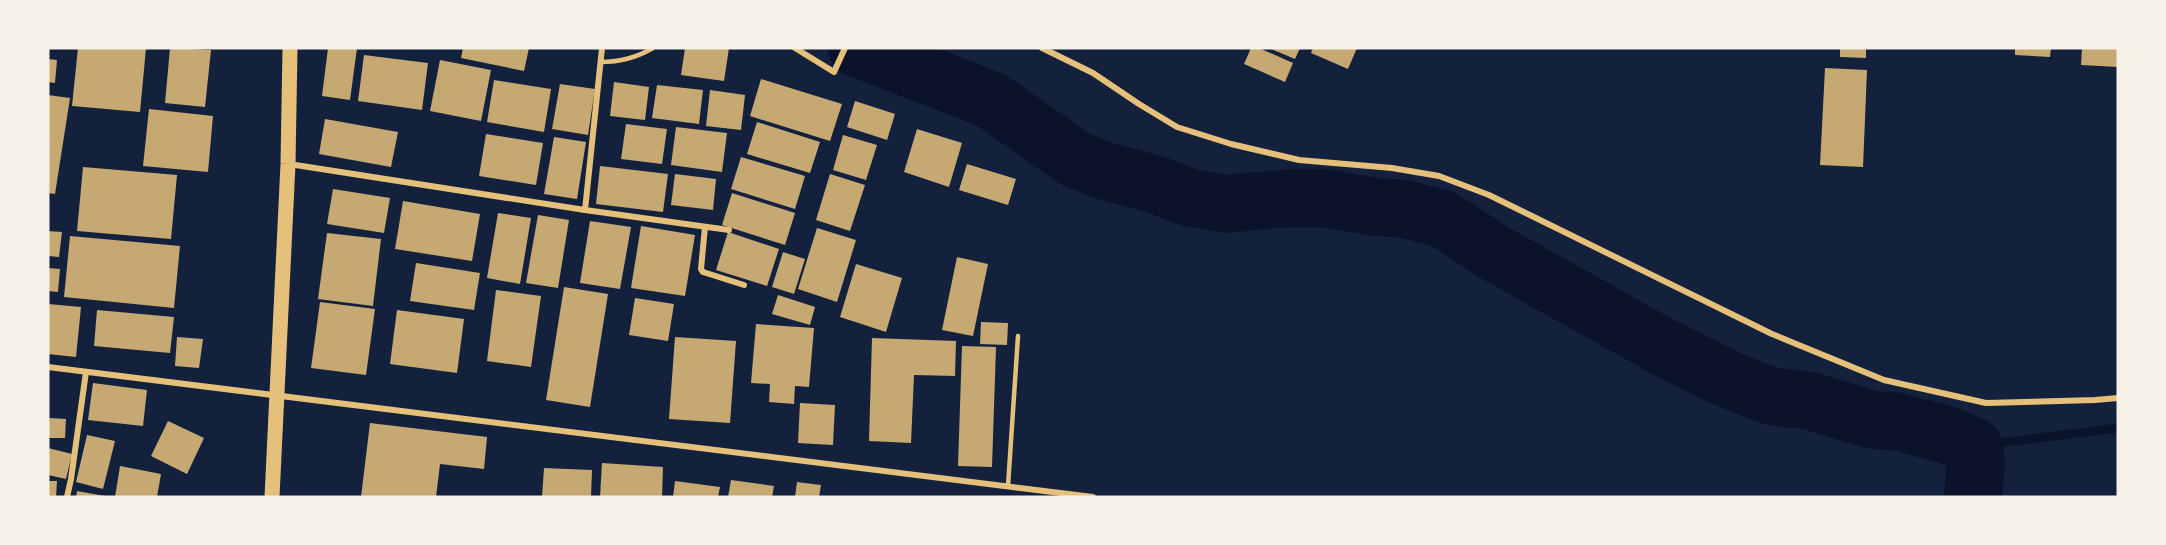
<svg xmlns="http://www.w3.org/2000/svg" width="2166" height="545" viewBox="0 0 2166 545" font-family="'Space Grotesk',sans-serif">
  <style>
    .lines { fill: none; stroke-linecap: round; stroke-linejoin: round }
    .stream { stroke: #0b132b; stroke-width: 9 }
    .river { stroke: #0b132b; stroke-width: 58 }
    .building { fill: #c6a872 }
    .service { stroke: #e5c07b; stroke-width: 4.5 }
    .minor { stroke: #e5c07b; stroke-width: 6 }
    .primary { stroke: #e5c07b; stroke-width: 15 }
  </style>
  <rect width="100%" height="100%" fill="#14213d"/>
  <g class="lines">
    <polyline class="stream" points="1973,446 2118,428"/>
    <polyline class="river" points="857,48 991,100 1075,159 1102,170 1157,185 1190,198 1226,204 1289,198 1324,198 1376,207 1404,209 1443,219 1495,253 1665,348 1727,379 1771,396 1810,401 1873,420 1894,421 1948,435 1973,446 1976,462 1973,497"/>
  </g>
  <g class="building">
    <polygon points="78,48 146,48 140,112 72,106"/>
    <polygon points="170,48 211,50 205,107 165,103"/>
    <polygon points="328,48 357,48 350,100 322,96"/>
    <polygon points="463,48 529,48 524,71 461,58"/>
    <polygon points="685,48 729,48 724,81 681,75"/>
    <polygon points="1251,48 1259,48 1293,63 1285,82 1244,64"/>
    <polygon points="1269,48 1300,48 1295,59"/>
    <polygon points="1313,48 1357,48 1348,69 1311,53"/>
    <polygon points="1840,48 1866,48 1866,58 1840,57"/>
    <polygon points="2015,48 2051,48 2050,57 2015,55"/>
    <polygon points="2082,48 2118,48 2118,67 2081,65"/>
    <polygon points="364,55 428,63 422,110 358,101"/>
    <polygon points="48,59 57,60 55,83 48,82"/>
    <polygon points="440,60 491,70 481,121 430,111"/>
    <polygon points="1825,68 1867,70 1863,167 1820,165"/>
    <polygon points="761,79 842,104 830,141 750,116"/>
    <polygon points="494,80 551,89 544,132 487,122"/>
    <polygon points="614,82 649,87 645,120 610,116"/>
    <polygon points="560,84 595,89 588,135 552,129"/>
    <polygon points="657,85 703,90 699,124 652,118"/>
    <polygon points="710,90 745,95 741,130 706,126"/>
    <polygon points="48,95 70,98 55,194 48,193"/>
    <polygon points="855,101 895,114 887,140 847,127"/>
    <polygon points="149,109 213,116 208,172 143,166"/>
    <polygon points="325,119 398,132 391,167 319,154"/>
    <polygon points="757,122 820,142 810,173 747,154"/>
    <polygon points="626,124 667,129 662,164 621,159"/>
    <polygon points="676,127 727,133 722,172 671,165"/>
    <polygon points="917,129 962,143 949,187 904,172"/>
    <polygon points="486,134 543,143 536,185 479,176"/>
    <polygon points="843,135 877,145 866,180 833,170"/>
    <polygon points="554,137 586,142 577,199 544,194"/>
    <polygon points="741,157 805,176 795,209 731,189"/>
    <polygon points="967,164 1016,179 1008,205 959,190"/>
    <polygon points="600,166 668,174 663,212 596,204"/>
    <polygon points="83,167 177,175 171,239 77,231"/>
    <polygon points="675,174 716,179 713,210 671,205"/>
    <polygon points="830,174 865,185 850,231 816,220"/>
    <polygon points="333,189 390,198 384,233 327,224"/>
    <polygon points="732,193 795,213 785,245 722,225"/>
    <polygon points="403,201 480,214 472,261 395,249"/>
    <polygon points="498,213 531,218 520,284 487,278"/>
    <polygon points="538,215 569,220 558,288 526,283"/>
    <polygon points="590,221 631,227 620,289 580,283"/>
    <polygon points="641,226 695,235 685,296 631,288"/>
    <polygon points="817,228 856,240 837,302 798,289"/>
    <polygon points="48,231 62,232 59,257 48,256"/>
    <polygon points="728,232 779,249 767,286 716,270"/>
    <polygon points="327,233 381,239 373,306 318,299"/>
    <polygon points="70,236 180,246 174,308 64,297"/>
    <polygon points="783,252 805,259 794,294 772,287"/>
    <polygon points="957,257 988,264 973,336 942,330"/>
    <polygon points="416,263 480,273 474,310 410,301"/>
    <polygon points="856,264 902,278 886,332 840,317"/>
    <polygon points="48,268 60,269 58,292 48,291"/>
    <polygon points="564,287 608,294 590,407 546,400"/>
    <polygon points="496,290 541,296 531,367 487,361"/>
    <polygon points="778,295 815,307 810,325 772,314"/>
    <polygon points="635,298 674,304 668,341 629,335"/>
    <polygon points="320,302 375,309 366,375 311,368"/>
    <polygon points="48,304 81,307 76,357 48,354"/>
    <polygon points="97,310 174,317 170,353 94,346"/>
    <polygon points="397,310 464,319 457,373 390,364"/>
    <polygon points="981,322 1008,323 1007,345 980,344"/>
    <polygon points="756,324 814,328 809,387 795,386 794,404 769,402 770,384 751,383"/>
    <polygon points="177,337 203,339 199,368 175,366"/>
    <polygon points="675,337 736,341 730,423 669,419"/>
    <polygon points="872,338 956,341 955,376 914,375 911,443 869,441"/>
    <polygon points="962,346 996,347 992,467 958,466"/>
    <polygon points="93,383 147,390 143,426 88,420"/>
    <polygon points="800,403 835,405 833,445 798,443"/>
    <polygon points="48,418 66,419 65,438 48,438"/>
    <polygon points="168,421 204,438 187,474 151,456"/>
    <polygon points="370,423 487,437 484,469 440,464 436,497 361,497"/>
    <polygon points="87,435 115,441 103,489 76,482"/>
    <polygon points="48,448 72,454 66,479 48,475"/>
    <polygon points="602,463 663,467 662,497 600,497"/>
    <polygon points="120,466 161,474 157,497 115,497"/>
    <polygon points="544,468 592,470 591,497 542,497"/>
    <polygon points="731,480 774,486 772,497 728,497"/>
    <polygon points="48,481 57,481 56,497 48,497"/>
    <polygon points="675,481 720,487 718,497 673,497"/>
    <polygon points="797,482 821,485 819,497 795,497"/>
    <polygon points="77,491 105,496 105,497 76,497"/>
  </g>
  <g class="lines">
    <g class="service">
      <path d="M601 62C620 62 636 58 653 48"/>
      <polyline points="1008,486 1018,336"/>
    </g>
    <g class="minor">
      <polyline points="795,48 834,72 845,48"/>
      <polyline points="1042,48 1093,73 1139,104 1177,127 1231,144 1299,160 1392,168 1439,176 1489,195 1772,334 1884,380 1986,403 2095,400 2118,398"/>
      <polyline points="289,164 585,210 729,230"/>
      <polyline points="585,210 602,48"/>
      <polyline points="705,227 701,269 703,272 744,285"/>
      <polyline points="48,367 1093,497"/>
      <polyline points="67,497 71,479 86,372"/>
    </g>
    <polyline class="primary" points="272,497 288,164 290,48"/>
  </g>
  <rect width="2166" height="545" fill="none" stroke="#f6f1e7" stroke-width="99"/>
</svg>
